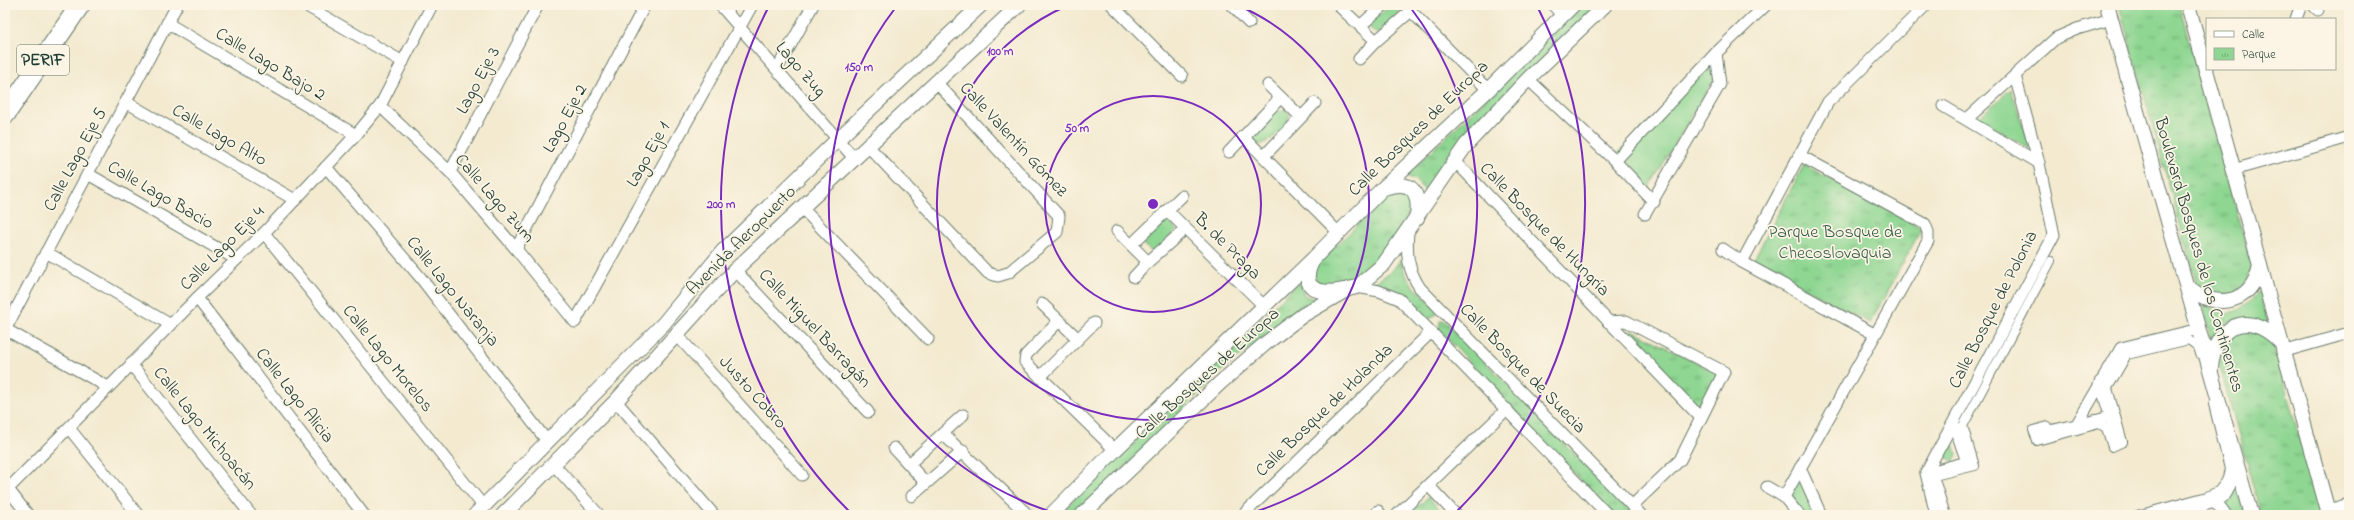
<svg xmlns="http://www.w3.org/2000/svg" width="2354" height="520" viewBox="0 0 2354 520" font-family="'Indie Flower',sans-serif">
  <style>
    .park { fill: url(#park-tufts); stroke: #568a63 }
    .garden { fill: #8ed692; stroke: #568a63 }
    .lines { fill: none; stroke-linecap: round; stroke-linejoin: round }
    .pedestrian-casing { stroke: #697a6b; stroke-width: 10 }
    .minor-casing { stroke: #697a6b; stroke-width: 13 }
    .tertiary-casing { stroke: #697a6b; stroke-width: 16 }
    .trunk-casing { stroke: #697a6b; stroke-width: 21 }
    .pedestrian { stroke: #fff; stroke-width: 8 }
    .minor { stroke: #fff; stroke-width: 11 }
    .tertiary { stroke: #fff; stroke-width: 14 }
    .trunk { stroke: #fff; stroke-width: 19 }
    .ring { fill: none; stroke: #7b2cbf; stroke-width: 2 }
    .labels { text-anchor: middle; dominant-baseline: central; stroke-width: 3.5; stroke-linejoin: round; paint-order: stroke }
    .shield { fill: #fcf5e5; stroke: #617469; stroke-width: 1 }
    .shield-label { font-size: 17px; font-weight: bold; fill: #1f3d34 }
    .street-label { font-size: 18px; fill: #1f3d34; stroke: #fcf5e5 }
    .park-label { font-size: 18px; fill: #355c47; stroke: #fcf5e5 }
    .centre { fill: #7b2cbf; stroke: #fcf5e5; stroke-width: 2 }
    .ring-label { font-size: 12px; text-anchor: middle; font-weight: bold; fill: #7b2cbf; stroke: #fcf5e5; stroke-width: 3.5; stroke-linejoin: round; paint-order: stroke }
  </style>
  <defs>
    <pattern id="park-tufts" width="24" height="20" patternUnits="userSpaceOnUse"><rect width="24" height="20" fill="#8ed692"/><path d="M3 7l-1-3M5 7V3M7 7l1-3M15 17l-1-3M17 17v-4M19 17l1-3" fill="none" stroke="#73af78"/></pattern>
  </defs>
  <rect width="100%" height="100%" fill="#fcf5e5"/>
  <filter id="ink" filterUnits="userSpaceOnUse"><feTurbulence type="fractalNoise" baseFrequency=".025" numOctaves="2"/><feDisplacementMap in="SourceGraphic" scale="8" xChannelSelector="R" yChannelSelector="G"/><feConvolveMatrix kernelMatrix="1 2 1 2 8 2 1 2 1" color-interpolation-filters="sRGB"/></filter>
  <filter id="wash" filterUnits="userSpaceOnUse"><feTurbulence type="fractalNoise" baseFrequency=".012" numOctaves="4" result="noise"/><feDisplacementMap in="SourceGraphic" scale="16" xChannelSelector="R" yChannelSelector="G"/><feGaussianBlur stdDeviation="0.9" result="paint"/><feColorMatrix in="noise" values="0 0 0 0 0 0 0 0 0 0 0 0 0 0 0 0 0 1.4 0 .05"/><feComposite in="paint" operator="in"/></filter>
  <g filter="url(#wash)">
    <rect width="100%" height="100%" fill="#f3ead0"/>
    <g class="park">
      <polygon points="1582,5 1597,5 1495,104 1440,165 1427,193 1414,179 1405,177"/>
      <path d="M2119 5H2179L2252 267C2246 297 2216 305 2196 282Z"/>
      <polygon points="1804,165 1922,228 1870,323 1753,261"/>
      <polygon points="1394,191 1404,194 1410,198 1411,210 1391,244 1371,268 1336,288 1316,282 1314,268 1387,195"/>
      <path d="M1401 259C1404 282 1422 294 1437 309V314L1429 319 1424 316 1402 293 1375 282 1392 271Z"/>
      <polygon points="1303,278 1301,287 1304,295 1310,298 1319,297 1303,306 1221,371 1077,515 1058,515"/>
      <polygon points="1444,320 1634,515 1614,515 1439,330 1440,321"/>
      <polygon points="1632,330 1714,371 1717,375 1700,408 1630,339"/>
      <polygon points="2235,330 2266,334 2274,348 2321,515 2261,515 2218,361 2218,353"/>
      <polygon points="1949,442 1955,446 1957,456 1953,462 1947,458 1945,448"/>
      <polygon points="1428,497 1446,515 1409,515"/>
    </g>
    <g class="garden">
      <polygon points="1391,5 1400,5 1402,11 1379,33 1374,32 1370,28 1371,22"/>
      <polygon points="1710,66 1714,79 1648,189 1615,155"/>
      <polygon points="2011,89 2030,149 1978,118"/>
      <path d="M1285 109 1290 115C1285 128 1272 141 1259 145L1251 138C1257 124 1270 112 1285 109Z"/>
      <polygon points="1167,219 1177,230 1153,253 1143,244"/>
      <path d="M2259 292 2269 329C2240 319 2230 312 2211 341L2203 305C2228 319 2242 313 2259 292Z"/>
      <polygon points="1800,479 1806,487 1815,515 1804,515 1786,498"/>
      <polygon points="2236,487 2246,515 2230,515 2221,504 2230,498"/>
    </g>
  </g>
  <g filter="url(#ink)">
    <g class="lines">
      <g class="pedestrian-casing">
        <g id="pedestrian">
          <polyline points="2048,426 2033,430 2037,441 2099,424 2106,428 2112,447 2123,442 2108,388 2127,355 2189,340 2198,347 2200,354"/>
          <polyline points="1946,515 1934,476 1975,466 1963,426 2051,261"/>
          <polyline points="2137,515 2207,496 2218,491 2226,481 2229,469 2213,404"/>
        </g>
      </g>
      <g class="minor-casing">
        <g id="minor">
          <polyline points="305,5 403,62"/>
          <polyline points="720,5 854,158"/>
          <polyline points="1112,5 1182,76"/>
          <polyline points="1232,5 1249,23"/>
          <polyline points="1405,5 1488,90"/>
          <polyline points="1553,5 1562,15"/>
          <polyline points="2313,5 2318,10"/>
          <polyline points="1341,8 1376,41"/>
          <polyline points="2296,19 2301,5"/>
          <polyline points="167,23 356,135"/>
          <polyline points="1360,26 1384,5"/>
          <polyline points="1359,59 1376,41 1411,11"/>
          <polyline points="777,69 813,5"/>
          <polyline points="1528,79 1615,161 1654,202"/>
          <polyline points="1268,85 1301,117"/>
          <polyline points="126,102 295,200"/>
          <polyline points="380,106 450,172 516,249 575,322 752,5"/>
          <polyline points="1943,106 2039,163"/>
          <polyline points="1967,119 2056,38 2077,29 2111,19"/>
          <polyline points="1243,136 1339,233"/>
          <polyline points="867,145 988,273 998,276 1008,273 1057,232 1059,216 936,82"/>
          <polyline points="1229,152 1280,98"/>
          <polyline points="1264,156 1315,103"/>
          <polyline points="1455,161 1701,418"/>
          <polyline points="1615,161 1716,53 1766,5"/>
          <polyline points="326,167 420,277 547,441"/>
          <polyline points="2233,170 2349,137"/>
          <polyline points="450,172 538,5"/>
          <polyline points="88,174 236,259"/>
          <polyline points="801,207 928,339"/>
          <polyline points="1168,211 1264,306"/>
          <polyline points="1645,214 1720,84 1716,53"/>
          <polyline points="1117,231 1148,262"/>
          <path d="M1408 232C1406 254 1408 270 1420 288L1641 515"/>
          <polyline points="264,233 484,507"/>
          <polyline points="1131,245 1182,196"/>
          <polyline points="516,249 645,5"/>
          <polyline points="1723,249 1742,262 1874,334"/>
          <polyline points="46,252 171,325"/>
          <polyline points="1742,262 1828,102 1926,5"/>
          <polyline points="735,270 868,412"/>
          <polyline points="1134,277 1148,262 1185,229"/>
          <polyline points="1357,287 1379,291 1399,299 1608,515"/>
          <polyline points="197,298 364,515"/>
          <polyline points="1042,304 1078,339"/>
          <polyline points="1059,321 1026,355 1025,362 1115,450"/>
          <polyline points="1608,322 1626,321 1724,372 1680,460 1632,506"/>
          <polyline points="5,329 108,387"/>
          <polyline points="5,330 177,5"/>
          <polyline points="677,335 802,475"/>
          <polyline points="2282,352 2349,333"/>
          <polyline points="131,364 251,515"/>
          <polyline points="1040,377 1094,323"/>
          <polyline points="2100,382 2117,439"/>
          <polyline points="616,401 714,515"/>
          <polyline points="2077,424 2121,348 2199,329"/>
          <polyline points="69,428 138,515"/>
          <polyline points="2041,433 2111,417"/>
          <polyline points="943,434 1028,515"/>
          <polyline points="894,448 925,482"/>
          <polyline points="909,464 963,415"/>
          <polyline points="554,465 599,515"/>
          <polyline points="1800,468 1821,515"/>
          <polyline points="1926,473 1967,462 1954,424"/>
          <polyline points="1428,485 1456,515"/>
          <polyline points="1767,487 1784,497 1799,515"/>
          <polyline points="8,489 28,515"/>
          <polyline points="5,492 197,298 264,233 356,135 380,106 432,5"/>
          <polyline points="912,496 963,451"/>
          <polyline points="1784,497 1928,241 1928,232 1925,224 1799,155"/>
          <polyline points="2213,502 2221,508 2226,515"/>
          <polyline points="2328,510 2349,504"/>
          <polyline points="1378,511 1381,515"/>
          <polyline points="1243,515 1431,332"/>
          <polyline points="1397,515 1507,409"/>
          <polyline points="1936,515 1926,473 2054,235 2039,163 2015,76"/>
          <path d="M2166 515C2180 511 2216 505 2225 495 2232 486 2233 473 2236 462"/>
        </g>
      </g>
      <g class="tertiary-casing">
        <g id="tertiary">
          <polyline points="2107,5 2251,515"/>
          <polyline points="2188,5 2329,515"/>
          <path d="M1384 188C1412 179 1420 191 1417 218"/>
          <path d="M1313 260C1298 289 1318 295 1343 290"/>
          <path d="M2188 287C2217 311 2251 304 2260 266"/>
          <path d="M2211 368C2214 325 2248 309 2279 341"/>
          <polyline points="475,515 664,323 723,251 837,140 981,5"/>
          <polyline points="503,515 616,401 735,270 1019,5"/>
          <polyline points="1051,515 1115,450 1314,258 1383,188 1488,90 1573,5"/>
          <polyline points="1082,515 1220,383 1266,343 1303,315 1348,289 1357,287 1384,264 1466,145 1528,79 1605,5"/>
        </g>
      </g>
      <g class="trunk-casing">
        <polyline id="trunk" points="5,115 80,5"/>
      </g>
      <use href="#pedestrian" class="pedestrian"/>
      <use href="#minor" class="minor"/>
      <use href="#tertiary" class="tertiary"/>
      <use href="#trunk" class="trunk"/>
    </g>
  </g>
  <g class="ring">
    <circle cx="1153" cy="204" r="108"/>
    <path d="M1237 5A216 216 0 1 1 1069 5"/>
    <path d="M1061 515A324 324 0 0 1 896 7M1410 7A324 324 0 0 1 1245 515"/>
    <path d="M853 515A432 432 0 0 1 768 8M1538 8A432 432 0 0 1 1453 515"/>
  </g>
  <g class="labels">
    <rect class="shield" x="17" y="45" width="52" height="30" rx="3"/>
    <g class="shield-label">
      <text x="43" y="60">PERIF</text>
    </g>
    <g class="street-label">
      <text transform="translate(270 65) rotate(31)">Calle Lago Bajo 2</text>
      <text transform="translate(800 70) rotate(49)">Lago Zug</text>
      <text transform="translate(479 81) rotate(-62)">Lago Eje 3</text>
      <text transform="translate(566 119) rotate(-62)">Lago Eje 2</text>
      <text transform="translate(1419 129) rotate(-44)">Calle Bosques de Europa</text>
      <text transform="translate(219 136) rotate(30)">Calle Lago Alto</text>
      <text transform="translate(1013 140) rotate(47)">Calle Valentín Gómez</text>
      <text transform="translate(649 155) rotate(-61)">Lago Eje 1</text>
      <text transform="translate(76 160) rotate(-62)">Calle Lago Eje 5</text>
      <text transform="translate(160 196) rotate(30)">Calle Lago Bacio</text>
      <text transform="translate(494 199) rotate(49)">Calle Lago Zum</text>
      <text transform="translate(1544 230) rotate(46)">Calle Bosque de Hungría</text>
      <text transform="translate(742 241) rotate(-45)">Avenida Aeropuerto</text>
      <text transform="translate(1227 247) rotate(45)">B. de Praga</text>
      <text transform="translate(223 249) rotate(-45)">Calle Lago Eje 4</text>
      <text transform="translate(2198 255) rotate(74)">Boulevard Bosques de los Continentes</text>
      <text transform="translate(452 292) rotate(51)">Calle Lago Naranja</text>
      <text transform="translate(1994 310) rotate(-63)">Calle Bosque de Polonia</text>
      <text transform="translate(814 329) rotate(47)">Calle Miguel Barragán</text>
      <text transform="translate(387 359) rotate(51)">Calle Lago Morelos</text>
      <text transform="translate(1522 369) rotate(46)">Calle Bosque de Suecia</text>
      <text transform="translate(1208 374) rotate(-42)">Calle Bosques de Europa</text>
      <text transform="translate(752 393) rotate(48)">Justo Cobro</text>
      <text transform="translate(294 396) rotate(52)">Calle Lago Alicia</text>
      <text transform="translate(1325 411) rotate(-44)">Calle Bosque de Holanda</text>
      <text transform="translate(204 429) rotate(51)">Calle Lago Michoacán</text>
    </g>
    <g class="park-label">
      <text x="1835" y="233">Parque Bosque de<tspan x="1835" dy="21">Checoslovaquia</tspan></text>
    </g>
  </g>
  <circle cx="1153" cy="204" r="6" class="centre"/>
  <g class="ring-label">
    <text x="1000" y="55">100 m</text>
    <text x="859" y="71">150 m</text>
    <text x="1077" y="132">50 m</text>
    <text x="721" y="208">200 m</text>
  </g>
  <rect width="2354" height="520" fill="none" stroke="#fcf5e5" stroke-width="20"/>
  <rect x="2206" y="18" width="130" height="52" fill="#fcf5e5" stroke="#a4ab9e"/>
  <rect x="2214" y="31" width="20" height="6" fill="#ffffff" stroke="#a4ab9e"/>
  <text x="2242" y="38" font-size="12" fill="#1f3d34">Calle</text>
  <rect x="2214" y="48" width="20" height="12" fill="url(#park-tufts)" stroke="#a4ab9e"/>
  <text x="2242" y="58" font-size="12" fill="#1f3d34">Parque</text>
</svg>
